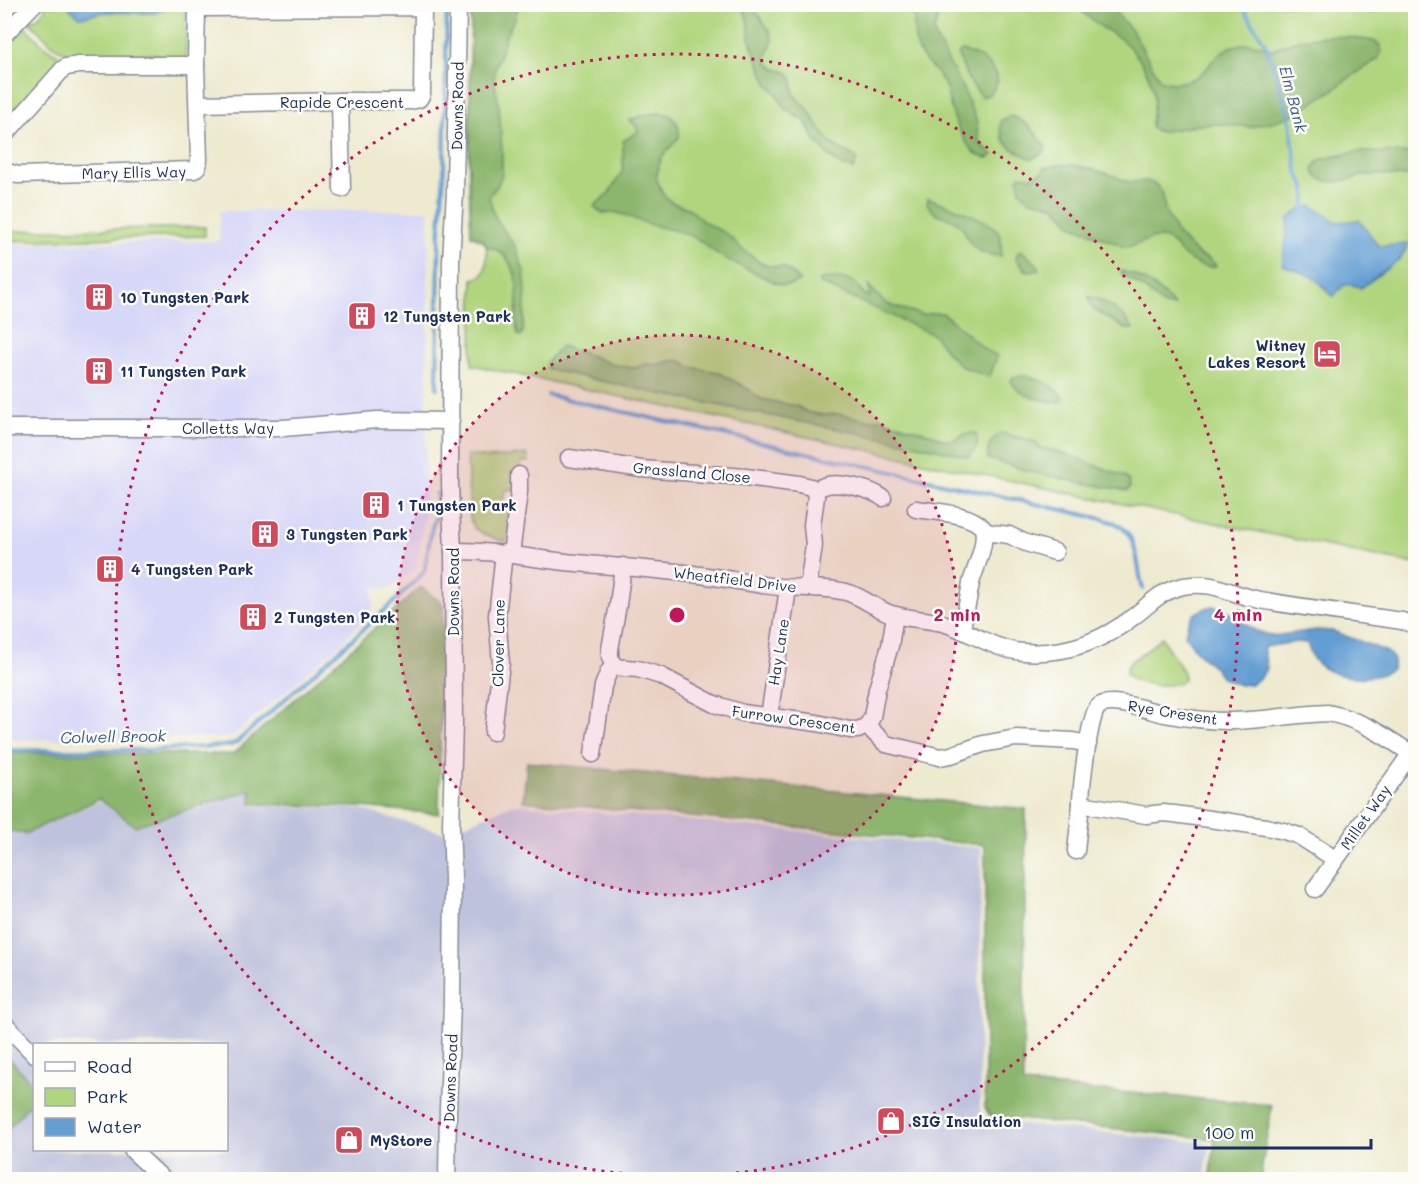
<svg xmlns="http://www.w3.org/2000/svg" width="1420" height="1184" viewBox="0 0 1420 1184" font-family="Mali,sans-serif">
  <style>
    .built { fill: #d7d7f8 }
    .industrial { fill: #bfc2dd; fill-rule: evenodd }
    .green { fill: #b1d57e; stroke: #66826e; stroke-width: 1.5 }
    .forest { fill: #8cb66d; stroke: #547266; stroke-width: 1.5 }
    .water { fill: #649ed3; stroke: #406698; stroke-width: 1.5 }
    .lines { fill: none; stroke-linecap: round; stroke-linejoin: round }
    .stream { stroke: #649ed3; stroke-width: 4 }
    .minor-casing { stroke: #848c97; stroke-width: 19 }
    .minor { stroke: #fff; stroke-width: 16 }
    .ring { fill: none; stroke: #c2185b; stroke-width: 3; stroke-dasharray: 3 6 }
    .labels { text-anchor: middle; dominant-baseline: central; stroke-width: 5; stroke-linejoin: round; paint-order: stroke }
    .street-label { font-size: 15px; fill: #1b2f5e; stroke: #fdfcf7 }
    .poi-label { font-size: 15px; font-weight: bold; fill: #1b2f5e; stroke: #fdfcf7; text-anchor: start }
    .water-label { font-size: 16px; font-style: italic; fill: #385b8d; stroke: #fdfcf7 }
    .centre { fill: #c2185b; stroke: #fdfcf7; stroke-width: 3 }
    .ring-label { font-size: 18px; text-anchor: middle; font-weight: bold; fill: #c2185b; stroke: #fdfcf7; stroke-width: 5; stroke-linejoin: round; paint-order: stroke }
  </style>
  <rect width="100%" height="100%" fill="#fdfcf7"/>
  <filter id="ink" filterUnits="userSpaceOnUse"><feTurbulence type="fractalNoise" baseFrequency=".0167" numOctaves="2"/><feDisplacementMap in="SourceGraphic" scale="12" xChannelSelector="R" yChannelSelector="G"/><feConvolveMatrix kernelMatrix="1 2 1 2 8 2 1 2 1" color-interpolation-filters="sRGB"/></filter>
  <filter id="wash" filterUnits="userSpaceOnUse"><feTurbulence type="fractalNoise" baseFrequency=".008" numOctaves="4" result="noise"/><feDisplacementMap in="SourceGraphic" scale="24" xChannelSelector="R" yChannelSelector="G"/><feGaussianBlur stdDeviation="1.35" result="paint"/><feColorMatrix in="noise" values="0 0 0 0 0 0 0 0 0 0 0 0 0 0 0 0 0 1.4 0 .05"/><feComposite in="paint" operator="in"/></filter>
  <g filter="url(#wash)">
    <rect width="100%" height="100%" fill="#eeead0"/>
    <polygon class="built" points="429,210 425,515 416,569 390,588 373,588 373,610 337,647 232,737 5,740 4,244 219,241 220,211"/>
    <path class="industrial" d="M250 791 251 806 360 809 445 833 514 804 981 848 979 1007 980 1109 983 1120 1209 1143 1205 1179H5L4 831 25 835 99 801 135 827ZM34 1044H226V1150H34Z"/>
    <g class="green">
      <polygon points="44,5 71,5 69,6 79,16 106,12 155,13 168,5 185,5 186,59 160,59 157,54 99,55 95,61 77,61 53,45 27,20 28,19 35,20 45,10"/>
      <path d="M471 5H1415V564L1054 490 472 365 473 279C477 278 479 278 482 275 487 270 489 247 484 242 481 239 475 237 471 235L469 173Z"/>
      <polygon points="23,25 45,47 68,62 43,84 37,84 10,117 5,130 5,43"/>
      <polygon points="205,227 205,236 5,241 5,231"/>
      <polygon points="527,454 529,462 521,462 516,489 505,490 502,508 513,511 506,542 485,535 474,528 470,518 467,455 489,458"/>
      <path d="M1162 637C1167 652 1184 664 1184 680 1171 689 1137 686 1126 674 1126 661 1138 657 1147 650 1152 646 1157 641 1162 637Z"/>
    </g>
    <g class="forest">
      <path d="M471 5H518L516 16 506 36 495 68 494 80 499 106 502 151V174L498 185 489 196 494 215 516 248 524 272 526 290 523 332 521 336 518 335C511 307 527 284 506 258 500 250 496 249 487 247L484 241 471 235 469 173Z"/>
      <path d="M746 5 752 6 770 31 773 40 768 52 766 59C777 76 780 66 789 74 796 81 791 88 795 96 798 101 805 104 808 109 816 121 822 135 833 144 842 151 850 151 857 160L853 169 841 166 829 156 814 139 805 121 794 115 785 108 775 92 767 83 751 44 748 22 744 9Z"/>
      <path d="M909 5H941L934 31 935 37 962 87 972 110 977 122 978 138 982 146 987 149 993 155 988 158C983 157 979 156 975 153 964 143 953 118 950 104 948 96 947 89 943 82 936 69 923 62 918 49 910 32 919 20 909 5Z"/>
      <path d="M1074 5H1110C1116 16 1126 22 1133 32L1160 80C1175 87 1195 81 1207 68 1209 66 1210 63 1212 61 1228 42 1252 39 1272 50 1305 33 1338 34 1373 41L1379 44 1382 52 1378 59 1346 80 1336 88 1293 115 1279 120 1251 127 1216 124 1198 125 1160 132 1155 130 1151 126C1151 116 1154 107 1154 98 1153 76 1136 50 1119 38 1114 34 1108 31 1103 28 1093 21 1083 13 1074 5Z"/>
      <path d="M961 51C978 54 993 63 998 81L991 94 982 97 968 79 958 55Z"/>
      <path d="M662 113 670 115 677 123 679 130V137L661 158 658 171 656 178 663 194 671 202 690 209 704 222 727 234 742 249 761 263 768 266 783 267 794 275 800 281C794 284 789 286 782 285 776 284 771 280 766 278 748 269 728 262 712 250 707 247 703 242 697 239 682 230 665 229 649 224 639 221 629 216 618 213 607 211 603 218 594 206L610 192 623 170V141L638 132 637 127 630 120 647 114Z"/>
      <path d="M1012 116C1030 123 1035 133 1046 147L1044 152 1032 159C1014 151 997 143 1001 120Z"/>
      <path d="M1356 152 1415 153V174C1398 180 1385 172 1369 175 1352 177 1322 192 1313 170L1317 163 1322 159Z"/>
      <path d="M1059 165H1073L1087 168 1106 173 1129 182 1147 181 1157 185 1163 194 1165 210 1178 235 1199 255 1209 259 1214 263 1216 267C1202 269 1192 262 1181 253 1177 249 1174 243 1168 240 1151 232 1137 250 1122 246L1072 225 1056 207 1045 203 1031 200 1025 196 1020 190 1018 178 1021 175 1030 177 1043 172 1044 168Z"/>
      <path d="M928 198C944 204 991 219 999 233 1003 240 1001 249 1001 256 988 256 974 251 968 239 965 233 964 227 958 223 944 212 937 221 927 203Z"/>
      <polygon points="1021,250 1039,266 1039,270 1030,272 1024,269 1016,258 1018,252"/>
      <path d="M1122 271C1141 276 1162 290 1174 306L1164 305 1139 285 1121 274Z"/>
      <path d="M825 278C834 278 847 277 855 283 861 288 860 293 869 297V286L884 302 892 306 923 315 933 313H943L984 349 997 356 990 377 973 371 963 367 951 357 934 335 821 284 819 281Z"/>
      <path d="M1089 297C1104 298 1127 316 1133 329H1126L1093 309 1090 303Z"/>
      <path d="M561 346 592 356 611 364 634 368 647 364 656 365 670 361 678 360 685 363 690 367 718 372 750 390 761 399 796 406 807 412 823 415 839 414 868 420 881 419 932 434 944 440H952L965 434 976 433C979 444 977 450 968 457L928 447 651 392 548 369 546 363Z"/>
      <path d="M1025 376C1040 379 1056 386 1064 400L1061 402C1044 401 1020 398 1011 381L1013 377Z"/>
      <path d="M1001 433 1034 441 1040 448C1068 452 1097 467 1124 476L1129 481 1130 488 1127 491 1067 480 1025 470 988 459C986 447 991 440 1001 433Z"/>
      <polygon points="421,587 443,604 439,814 361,807 251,804 251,790 135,826 99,799 25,834 5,830 5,753 233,754"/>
      <polygon points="527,762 1026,809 1023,1084 1272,1105 1260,1179 1210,1179 1215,1139 990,1116 985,1108 985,845 523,801"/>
      <polygon points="5,1054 34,1086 34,1099 5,1132"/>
    </g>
    <g class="water">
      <polygon points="71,4 168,4 168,5 167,8 155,13 106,12 82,17 79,16 70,9"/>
      <path d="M1312 206 1337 222 1359 220 1379 246 1409 244 1400 259 1361 288C1346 280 1342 286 1333 297L1319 282 1309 275 1282 265 1289 218 1304 207Z"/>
      <path d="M1213 606 1230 613 1254 630 1273 636 1316 630 1333 631 1388 652 1394 660 1392 669C1373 683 1332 679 1315 661 1311 656 1309 649 1307 643L1296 642 1263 647 1267 668 1260 678 1251 684 1239 685 1222 678 1215 668 1199 654 1185 636C1187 617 1196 610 1213 606Z"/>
    </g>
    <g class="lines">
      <g class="stream">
        <polyline points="1239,4 1243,8 1266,45 1289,115 1297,171 1305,187 1306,197 1304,207"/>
        <polyline points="1409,244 1416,243"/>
        <polyline points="437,388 439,243 444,172 447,4"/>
        <path d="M548 395 1103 519C1108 521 1113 522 1117 524 1140 537 1136 567 1143 589"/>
        <polyline points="4,750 151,750 222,746 231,745 237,742 395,601 424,572 432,527 437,515 437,493"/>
      </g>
    </g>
  </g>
  <g filter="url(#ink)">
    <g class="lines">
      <g class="minor-casing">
        <g id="minor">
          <polyline points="197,8 423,7 422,94 419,99 411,101 340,101 198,104"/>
          <polyline points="4,35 34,4"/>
          <polyline points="340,101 342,189"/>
          <polyline points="4,136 62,70 66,67 79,65 196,65"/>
          <polyline points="4,171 18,175 194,170 198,166 199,160 196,65 197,4"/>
          <polyline points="4,428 283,428 377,420 451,421"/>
          <path d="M569 458 642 469 746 477 799 484 811 487 814 490C818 489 823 486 827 485 842 482 871 489 883 498"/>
          <path d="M916 509C936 512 970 513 983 528 987 544 975 568 971 583 968 599 966 614 961 630"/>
          <polyline points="984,532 1009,535 1026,543 1055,552"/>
          <path d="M453 551C491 550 528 558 566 562 605 566 645 568 684 573 711 576 737 581 763 585 791 590 819 585 846 592 864 597 878 611 895 615 913 620 932 619 949 625 974 634 996 650 1023 652 1065 655 1101 642 1133 617 1152 603 1158 592 1183 586 1214 580 1231 595 1260 600 1307 608 1354 614 1402 621L1416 625"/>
          <polyline points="511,554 519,492 519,475"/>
          <polyline points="808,587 814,545 812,525 816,497 814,490"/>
          <polyline points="614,667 638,669 661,676 714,704 743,713 817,723 850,730 858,730 867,726 872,717 877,689 890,646 895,615"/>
          <polyline points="614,667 610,657 610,649 618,605 623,566"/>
          <polyline points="769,717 788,588"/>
          <polyline points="867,726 886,744 940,757 951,755 983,744 1016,738 1073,741 1088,744"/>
          <polyline points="493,732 501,663 497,616 504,553"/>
          <polyline points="593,754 603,686 609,671 614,667"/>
          <polyline points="1076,851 1081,804"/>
          <path d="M1335 859 1299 836 1284 831 1266 827 1174 814 1163 813 1146 815 1081 804C1081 789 1089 715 1098 707 1110 696 1150 711 1164 714 1185 718 1207 721 1228 721 1261 721 1295 714 1328 713 1359 719 1384 735 1410 753"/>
          <polyline points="1315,889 1416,746"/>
          <polyline points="4,1023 34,1054"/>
          <polyline points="132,1150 164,1180"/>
          <polyline points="447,1180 448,1109 452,1003 453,878 451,825 454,724 453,551 450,484 451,261 455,192 458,4"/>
        </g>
      </g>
      <use href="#minor" class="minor"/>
    </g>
  </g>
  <circle cx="677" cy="615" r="280" fill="#c2185b" fill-opacity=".12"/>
  <g class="ring">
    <circle cx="677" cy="615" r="280"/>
    <circle cx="677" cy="615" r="561"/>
  </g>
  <defs>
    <g id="building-square" transform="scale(1.5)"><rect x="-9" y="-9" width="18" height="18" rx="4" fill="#d1495b" stroke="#fdfcf7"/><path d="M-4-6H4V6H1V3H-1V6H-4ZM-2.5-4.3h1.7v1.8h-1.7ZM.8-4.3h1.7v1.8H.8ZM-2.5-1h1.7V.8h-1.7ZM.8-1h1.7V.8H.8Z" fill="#fff"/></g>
    <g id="hotel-square" transform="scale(1.5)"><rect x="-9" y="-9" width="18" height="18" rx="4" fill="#d1495b" stroke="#fdfcf7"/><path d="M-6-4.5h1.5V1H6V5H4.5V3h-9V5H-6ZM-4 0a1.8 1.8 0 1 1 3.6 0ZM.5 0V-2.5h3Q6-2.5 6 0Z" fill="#fff"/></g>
    <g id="shop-square" transform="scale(1.5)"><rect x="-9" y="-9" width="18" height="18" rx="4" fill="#d1495b" stroke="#fdfcf7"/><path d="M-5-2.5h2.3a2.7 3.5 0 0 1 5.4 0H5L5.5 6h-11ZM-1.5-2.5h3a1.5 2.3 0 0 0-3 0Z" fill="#fff"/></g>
  </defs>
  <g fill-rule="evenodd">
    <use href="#building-square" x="99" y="297"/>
    <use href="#building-square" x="362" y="316"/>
    <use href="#hotel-square" x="1327" y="354"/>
    <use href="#building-square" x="99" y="371"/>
    <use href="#building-square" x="376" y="505"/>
    <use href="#building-square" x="265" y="534"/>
    <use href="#building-square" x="110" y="569"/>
    <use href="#building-square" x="253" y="617"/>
    <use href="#shop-square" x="891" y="1121"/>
    <use href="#shop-square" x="349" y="1140"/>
  </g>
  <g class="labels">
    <g class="street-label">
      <text x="342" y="102">Rapide Crescent</text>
      <text transform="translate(457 106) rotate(-89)">Downs Road</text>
      <text transform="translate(134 172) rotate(-1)">Mary Ellis Way</text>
      <text x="228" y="428">Colletts Way</text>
      <text transform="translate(692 472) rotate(5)">Grassland Close</text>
      <text transform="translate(735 579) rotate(7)">Wheatfield Drive</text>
      <text transform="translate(453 592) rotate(-90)">Downs Road</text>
      <text transform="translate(498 643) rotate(-89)">Clover Lane</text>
      <text transform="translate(778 652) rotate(-81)">Hay Lane</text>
      <text transform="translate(1173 712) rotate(9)">Rye Cresent</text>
      <text transform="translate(794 719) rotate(8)">Furrow Crescent</text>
      <text transform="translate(1365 817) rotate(-55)">Millet Way</text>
      <text transform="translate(450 1078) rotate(-88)">Downs Road</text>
    </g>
    <g class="poi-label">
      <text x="120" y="297">10 Tungsten Park</text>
      <text x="383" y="316">12 Tungsten Park</text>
      <text x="1306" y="345" text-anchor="end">Witney<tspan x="1306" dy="17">Lakes Resort</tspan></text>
      <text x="120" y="371">11 Tungsten Park</text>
      <text x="397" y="505">1 Tungsten Park</text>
      <text x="286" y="534">3 Tungsten Park</text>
      <text x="131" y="569">4 Tungsten Park</text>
      <text x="274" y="617">2 Tungsten Park</text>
      <text x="912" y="1121">SIG Insulation</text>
      <text x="370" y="1140">MyStore</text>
    </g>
    <g class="water-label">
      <text transform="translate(1294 99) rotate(75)">Elm Bank</text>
      <text transform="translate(113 736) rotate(-1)">Colwell Brook</text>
    </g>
  </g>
  <circle cx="677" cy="615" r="9" class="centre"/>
  <g class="ring-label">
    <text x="957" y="621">2 min</text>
    <text x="1238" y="621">4 min</text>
  </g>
  <rect width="1420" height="1184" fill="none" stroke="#fdfcf7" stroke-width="24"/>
  <rect x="33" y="1043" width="195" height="108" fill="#fdfcf7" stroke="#a3aaba" stroke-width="1.5"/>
  <rect x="45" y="1062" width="30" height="9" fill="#ffffff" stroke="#a3aaba" stroke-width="1.5"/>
  <text x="87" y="1073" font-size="18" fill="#1b2f5e">Road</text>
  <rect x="45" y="1088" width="30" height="18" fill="#b1d57e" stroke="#a3aaba" stroke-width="1.5"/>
  <text x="87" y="1103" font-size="18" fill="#1b2f5e">Park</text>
  <rect x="45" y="1118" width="30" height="18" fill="#649ed3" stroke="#a3aaba" stroke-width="1.5"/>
  <text x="87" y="1133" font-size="18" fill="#1b2f5e">Water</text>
  <path d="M1195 1139v9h176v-9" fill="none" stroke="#1b2f5e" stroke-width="3"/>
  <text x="1204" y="1139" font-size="18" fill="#1b2f5e" stroke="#fdfcf7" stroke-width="4.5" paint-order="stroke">100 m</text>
</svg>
